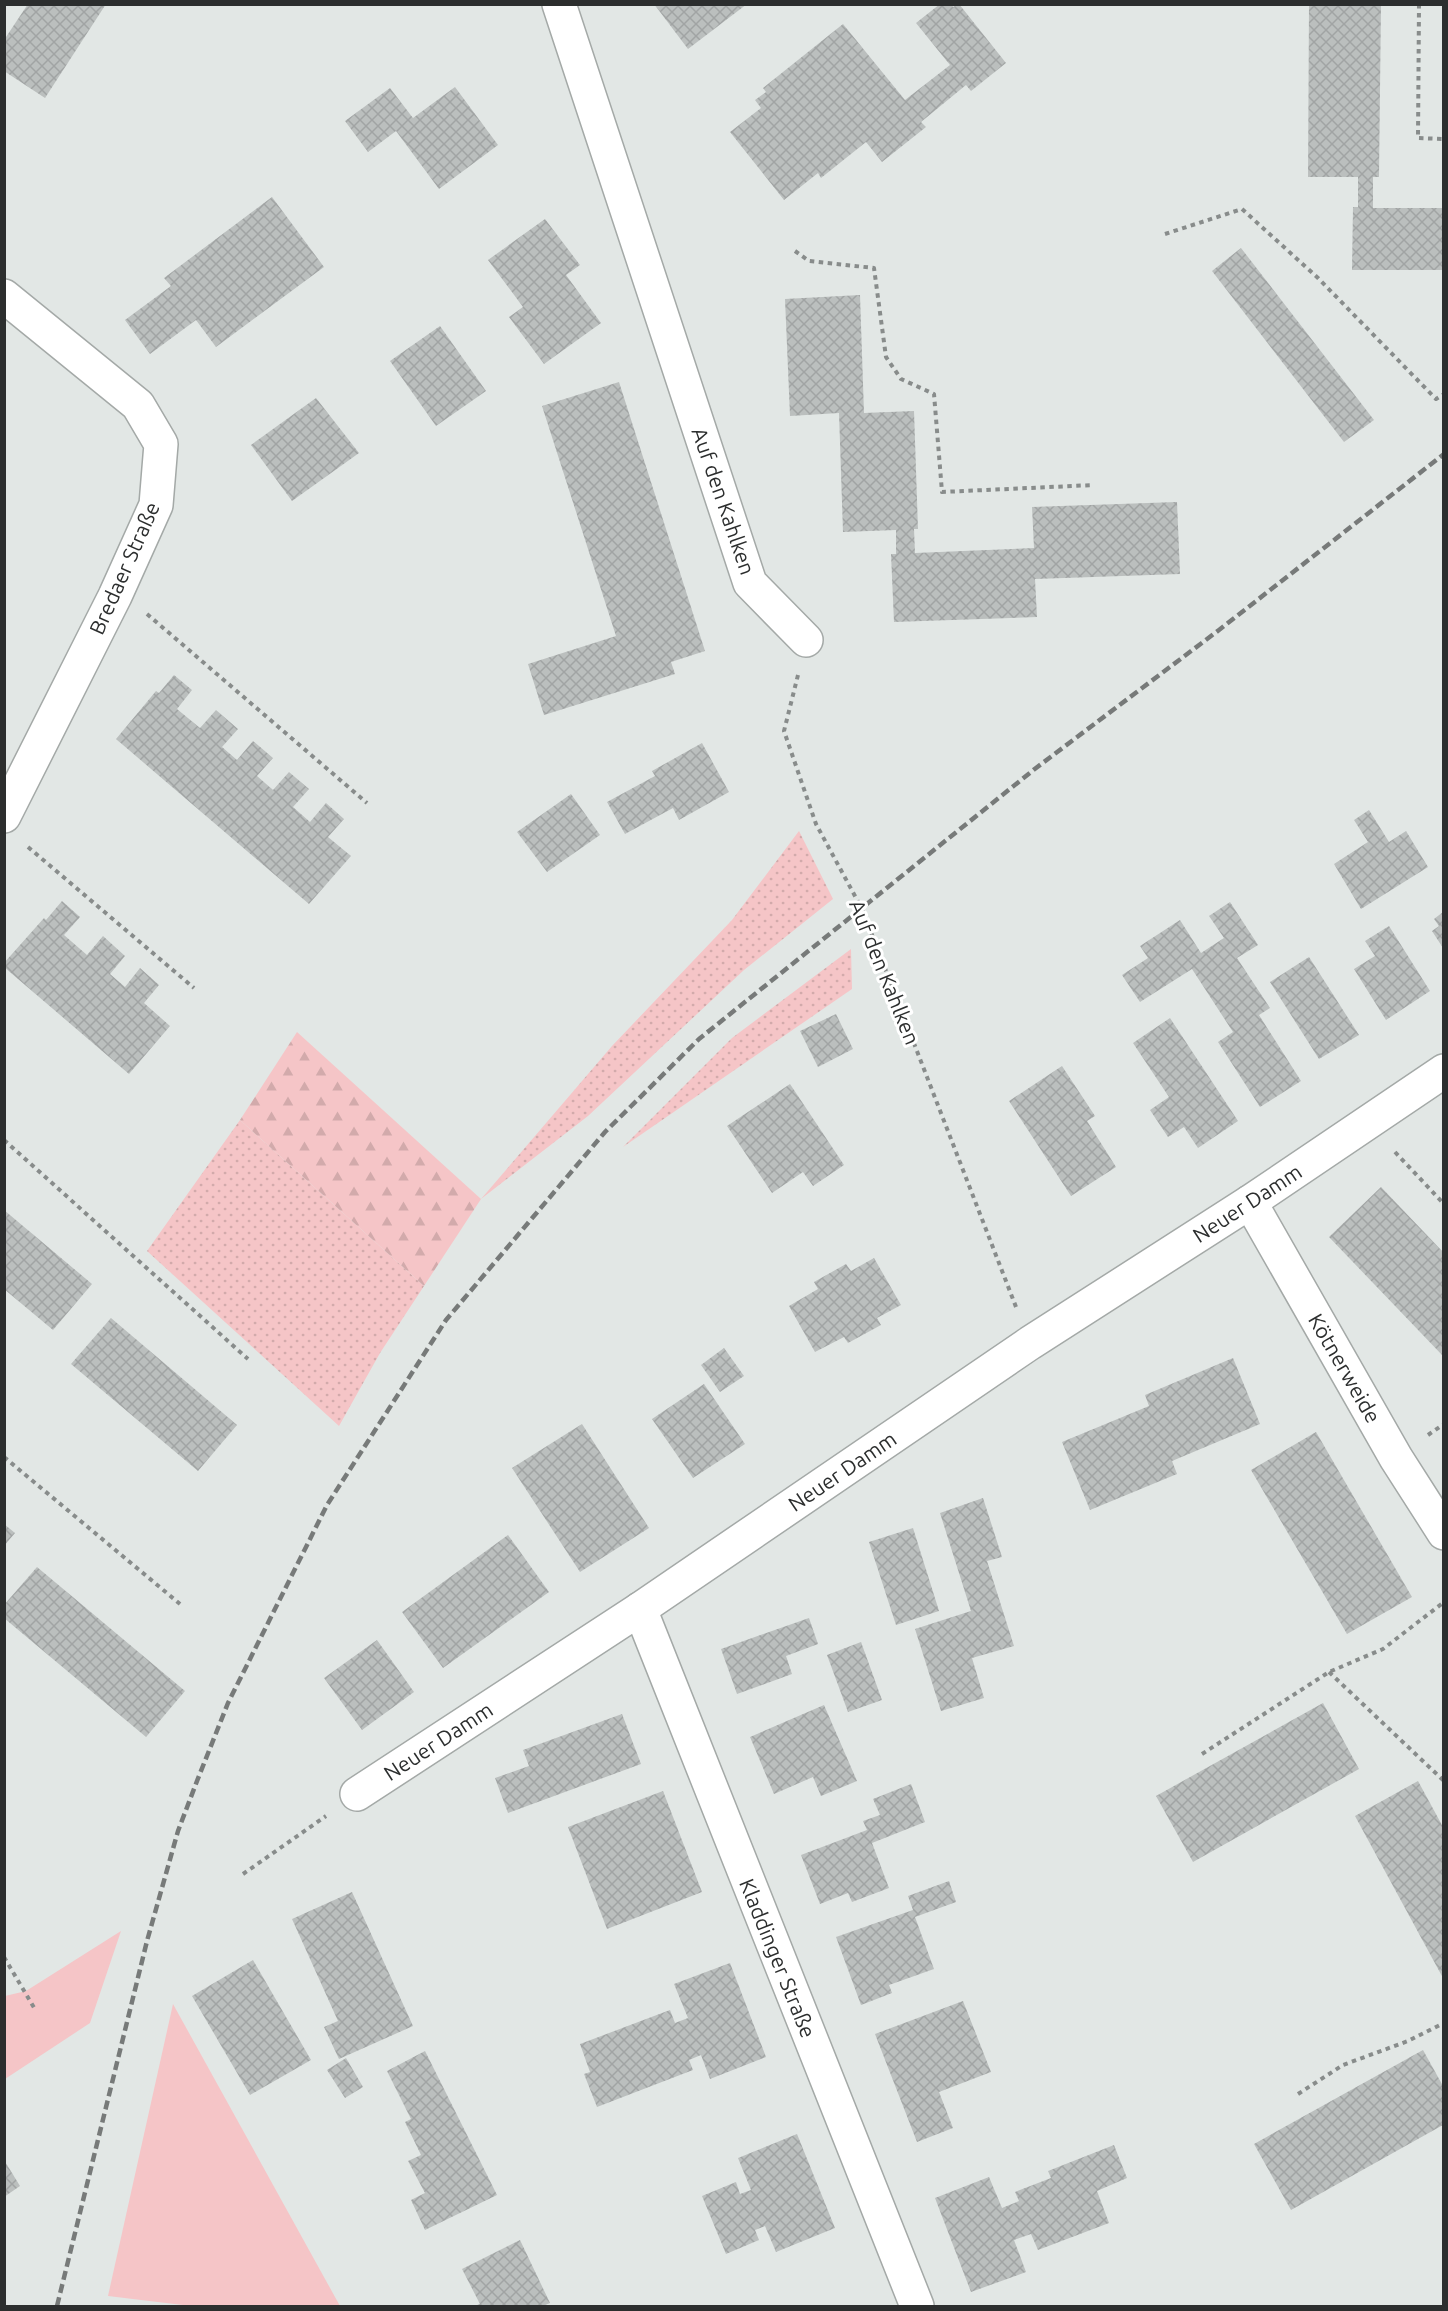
<svg xmlns="http://www.w3.org/2000/svg" width="1448" height="2311" viewBox="0 0 1448 2311" font-family="Ubuntu,sans-serif">
  <style>
    .grass { fill: url(#grass-dots) }
    .forest { fill: url(#forest-firs) }
    .park { fill: #f5c5c7 }
    .building { fill: url(#building-cross-hatch) }
    .lines { fill: none; stroke-linecap: round; stroke-linejoin: round }
    .minor-casing { stroke: #a4a9a7; stroke-width: 36 }
    .path { stroke: #888c8b; stroke-width: 4; stroke-dasharray: 4.5 4.5; stroke-linecap: butt }
    .minor { stroke: #fff; stroke-width: 33 }
    .rail { stroke: #777a79; stroke-width: 4.5; stroke-dasharray: 9 4.5; stroke-linecap: butt }
    .labels { text-anchor: middle; dominant-baseline: central; stroke-width: 6; stroke-linejoin: round; paint-order: stroke }
    .street-label { font-size: 21px; fill: #2c2e2e; stroke: #fff }
  </style>
  <defs>
    <pattern id="grass-dots" width="8" height="8" patternUnits="userSpaceOnUse" patternTransform="scale(1.5)"><rect width="8" height="8" fill="#f5c5c7"/><path d="M2 2h.1M6 6h.1" fill="none" stroke="#d2aaab" stroke-width="1.8" stroke-linecap="round"/></pattern>
    <pattern id="forest-firs" width="22" height="20" patternUnits="userSpaceOnUse" patternTransform="scale(1.5)"><rect width="22" height="20" fill="#f5c5c7"/><path d="M5 1l3.5 6h-7zM16 11l3.5 6h-7z" fill="#d2aaab"/></pattern>
    <pattern id="building-cross-hatch" width="8" height="8" patternUnits="userSpaceOnUse" patternTransform="scale(1.5)"><rect width="8" height="8" fill="#bbbfbe"/><path d="M0 0l8 8M0 8l8-8" fill="none" stroke="#a1a4a4"/></pattern>
  </defs>
  <rect width="100%" height="100%" fill="#e2e7e5"/>
  <g class="grass">
    <polygon points="799,831 833,899 744,970 588,1116 481,1199 612,1046 732,920"/>
    <polygon points="851,949 852,989 623,1147 732,1038"/>
    <polygon points="240,1120 424,1286 380,1353 339,1426 147,1251"/>
  </g>
  <polygon class="forest" points="297,1032 481,1199 424,1286 240,1120"/>
  <g class="park">
    <polygon points="121,1931 90,2023 5,2079 5,1996 26,1991"/>
    <polygon points="173,2004 340,2306 191,2306 108,2296"/>
  </g>
  <g class="building">
    <polygon points="28,4 106,4 45,98 4,71 4,40"/>
    <polygon points="654,4 747,4 688,49"/>
    <polygon points="940,4 951,4 953,7 959,4 1006,63 971,91 966,85 921,122 926,127 882,162 866,142 821,178 818,173 784,200 730,132 761,108 755,100 766,92 763,88 843,24 905,100 950,65 916,23"/>
    <polygon points="1309,4 1381,4 1379,177 1373,177 1373,208 1443,208 1443,270 1352,270 1353,207 1358,207 1358,177 1308,177"/>
    <polygon points="455,87 498,145 439,189 396,131 368,152 345,121 390,88 413,118"/>
    <polygon points="272,197 324,267 216,347 196,320 150,354 125,320 171,286 164,278"/>
    <polygon points="545,219 580,265 566,275 601,323 544,364 509,317 523,307 488,260"/>
    <polygon points="1241,248 1374,420 1344,442 1212,271"/>
    <polygon points="860,295 864,413 914,411 918,529 914,529 915,553 1034,548 1032,507 1177,502 1180,574 1035,579 1037,617 894,622 891,554 896,554 896,530 843,532 839,413 790,416 785,299"/>
    <polygon points="440,326 486,391 436,426 390,361"/>
    <polygon points="619,382 705,651 671,662 675,674 544,715 528,664 616,636 542,406"/>
    <polygon points="316,398 359,453 292,501 251,445"/>
    <polygon points="174,675 192,690 177,709 200,728 216,710 238,729 222,747 237,760 253,741 273,758 257,776 273,790 289,772 309,789 293,807 310,822 326,803 344,819 328,837 351,856 309,904 116,739 156,691 159,693"/>
    <polygon points="702,743 729,792 679,820 673,808 625,834 607,802 655,776 652,771"/>
    <polygon points="571,794 600,835 547,872 517,832"/>
    <polygon points="1369,810 1389,842 1406,831 1428,867 1361,909 1334,864 1368,842 1354,820"/>
    <polygon points="62,901 80,917 64,935 87,955 103,936 125,956 110,974 125,987 140,968 159,985 144,1003 170,1026 129,1074 4,967 4,963 44,918 46,920"/>
    <polygon points="1230,902 1258,945 1237,958 1270,1008 1259,1015 1301,1081 1260,1107 1218,1042 1233,1032 1192,969 1140,1002 1122,975 1148,958 1140,946 1180,920 1201,953 1224,938 1209,916"/>
    <polygon points="1443,912 1443,948 1432,931 1439,926 1434,919"/>
    <polygon points="1389,926 1430,991 1386,1020 1354,969 1375,956 1365,941"/>
    <polygon points="1309,957 1359,1035 1319,1059 1270,982"/>
    <polygon points="836,1014 853,1049 818,1067 800,1031"/>
    <polygon points="1170,1018 1238,1121 1198,1148 1184,1127 1168,1137 1150,1110 1169,1097 1133,1043"/>
    <polygon points="1062,1066 1095,1116 1087,1121 1116,1167 1071,1196 1009,1101"/>
    <polygon points="790,1084 844,1165 813,1186 803,1172 772,1193 727,1126"/>
    <polygon points="1381,1187 1443,1252 1443,1356 1329,1237"/>
    <polygon points="4,1210 92,1284 53,1330 4,1289"/>
    <polygon points="874,1258 901,1305 877,1318 881,1325 848,1343 844,1337 815,1352 789,1306 818,1289 814,1282 846,1264 851,1271"/>
    <polygon points="111,1318 237,1425 198,1471 71,1364"/>
    <polygon points="724,1348 744,1376 720,1392 701,1365"/>
    <polygon points="1233,1358 1260,1424 1172,1461 1177,1474 1090,1510 1062,1442 1149,1406 1145,1395"/>
    <polygon points="704,1384 745,1444 693,1478 652,1419"/>
    <polygon points="582,1424 649,1528 580,1572 512,1468"/>
    <polygon points="1316,1432 1412,1597 1347,1634 1251,1470"/>
    <polygon points="983,1498 1002,1557 987,1561 1014,1646 972,1658 984,1698 941,1711 915,1629 971,1611 940,1513"/>
    <polygon points="4,1524 15,1533 4,1546"/>
    <polygon points="913,1528 939,1611 896,1625 869,1542"/>
    <polygon points="508,1535 549,1592 443,1668 402,1612"/>
    <polygon points="37,1567 185,1691 146,1737 4,1618 4,1605"/>
    <polygon points="809,1618 818,1644 786,1656 792,1674 737,1694 721,1649"/>
    <polygon points="377,1640 414,1692 362,1730 324,1678"/>
    <polygon points="861,1642 882,1700 848,1712 827,1655"/>
    <polygon points="1323,1703 1359,1769 1193,1862 1156,1796"/>
    <polygon points="824,1705 857,1781 821,1796 813,1777 774,1794 750,1737"/>
    <polygon points="622,1714 641,1764 508,1813 495,1778 529,1766 523,1750"/>
    <polygon points="1418,1781 1443,1827 1443,1978 1355,1816"/>
    <polygon points="911,1784 925,1822 872,1843 889,1888 852,1902 848,1893 820,1904 801,1855 867,1830 863,1821 880,1815 873,1799"/>
    <polygon points="663,1791 702,1892 607,1929 568,1827"/>
    <polygon points="949,1881 956,1902 915,1917 934,1969 889,1985 892,1993 861,2005 836,1937 913,1910 908,1896"/>
    <polygon points="352,1892 413,2026 339,2059 324,2027 338,2021 292,1919"/>
    <polygon points="253,1960 311,2060 250,2095 192,1996"/>
    <polygon points="730,1963 766,2057 710,2079 701,2055 689,2060 693,2070 597,2107 584,2074 590,2072 580,2044 670,2010 675,2023 688,2018 674,1984"/>
    <polygon points="963,2001 991,2072 939,2092 953,2128 917,2142 875,2034"/>
    <polygon points="1423,2050 1443,2086 1443,2125 1291,2210 1254,2144"/>
    <polygon points="425,2051 497,2195 425,2230 411,2200 425,2193 408,2161 421,2155 405,2122 411,2119 387,2071"/>
    <polygon points="346,2058 363,2087 345,2098 327,2070"/>
    <polygon points="797,2134 835,2228 776,2252 765,2226 755,2230 759,2240 726,2254 702,2196 736,2182 740,2194 751,2190 738,2158"/>
    <polygon points="1114,2145 1127,2178 1097,2191 1109,2223 1038,2250 1031,2234 1014,2240 1026,2272 971,2292 935,2198 989,2177 1002,2208 1019,2201 1015,2192 1051,2178 1048,2171"/>
    <polygon points="4,2160 20,2186 4,2197"/>
    <polygon points="520,2240 550,2303 543,2306 474,2306 480,2304 462,2269"/>
  </g>
  <g class="lines">
    <g class="minor-casing">
      <g id="minor">
        <polyline points="559,4 750,583 806,640"/>
        <polyline points="4,296 138,405 161,444 156,505 115,596 4,816"/>
        <polyline points="1250,1202 1396,1458 1444,1533"/>
        <polyline points="640,1609 917,2306"/>
        <polyline points="357,1794 640,1609 1030,1343 1250,1202 1444,1071"/>
      </g>
    </g>
    <g class="path">
      <polyline points="1419,4 1418,138 1444,139"/>
      <polyline points="1165,234 1242,209 1318,278 1436,399 1444,394"/>
      <polyline points="795,251 809,261 874,268 886,357 901,379 934,394 942,492 1094,485"/>
      <polyline points="147,614 367,803"/>
      <polyline points="798,675 784,731 816,824 862,909 1016,1307"/>
      <polyline points="28,847 194,988"/>
      <polyline points="4,1140 248,1359"/>
      <polyline points="1395,1152 1444,1204"/>
      <polyline points="1428,1435 1444,1424"/>
      <polyline points="4,1457 180,1604"/>
      <polyline points="1329,1672 1444,1781"/>
      <polyline points="1202,1754 1329,1672 1383,1649 1444,1602"/>
      <polyline points="243,1874 326,1816"/>
      <polyline points="4,1957 36,2011"/>
      <polyline points="1298,2094 1343,2065 1408,2041 1444,2023"/>
    </g>
    <use href="#minor" class="minor"/>
    <polyline class="rail" points="57,2306 147,1941 178,1831 197,1781 228,1703 327,1505 446,1320 605,1132 699,1039 1036,768 1219,630 1444,454"/>
  </g>
  <g class="labels">
    <g class="street-label">
      <text transform="translate(724 501) rotate(71)">Auf den Kahlken</text>
      <text transform="translate(124 568) rotate(-66)">Bredaer Straße</text>
      <text transform="translate(885 972) rotate(68)">Auf den Kahlken</text>
      <text transform="translate(1247 1203) rotate(-33)">Neuer Damm</text>
      <text transform="translate(1345 1368) rotate(60)">Kötnerweide</text>
      <text transform="translate(842 1471) rotate(-34)">Neuer Damm</text>
      <text transform="translate(438 1741) rotate(-33)">Neuer Damm</text>
      <text transform="translate(778 1958) rotate(68)">Kladdinger Straße</text>
    </g>
  </g>
  <rect width="1448" height="2311" fill="none" stroke="#2c2e2e" stroke-width="12"/>
</svg>
